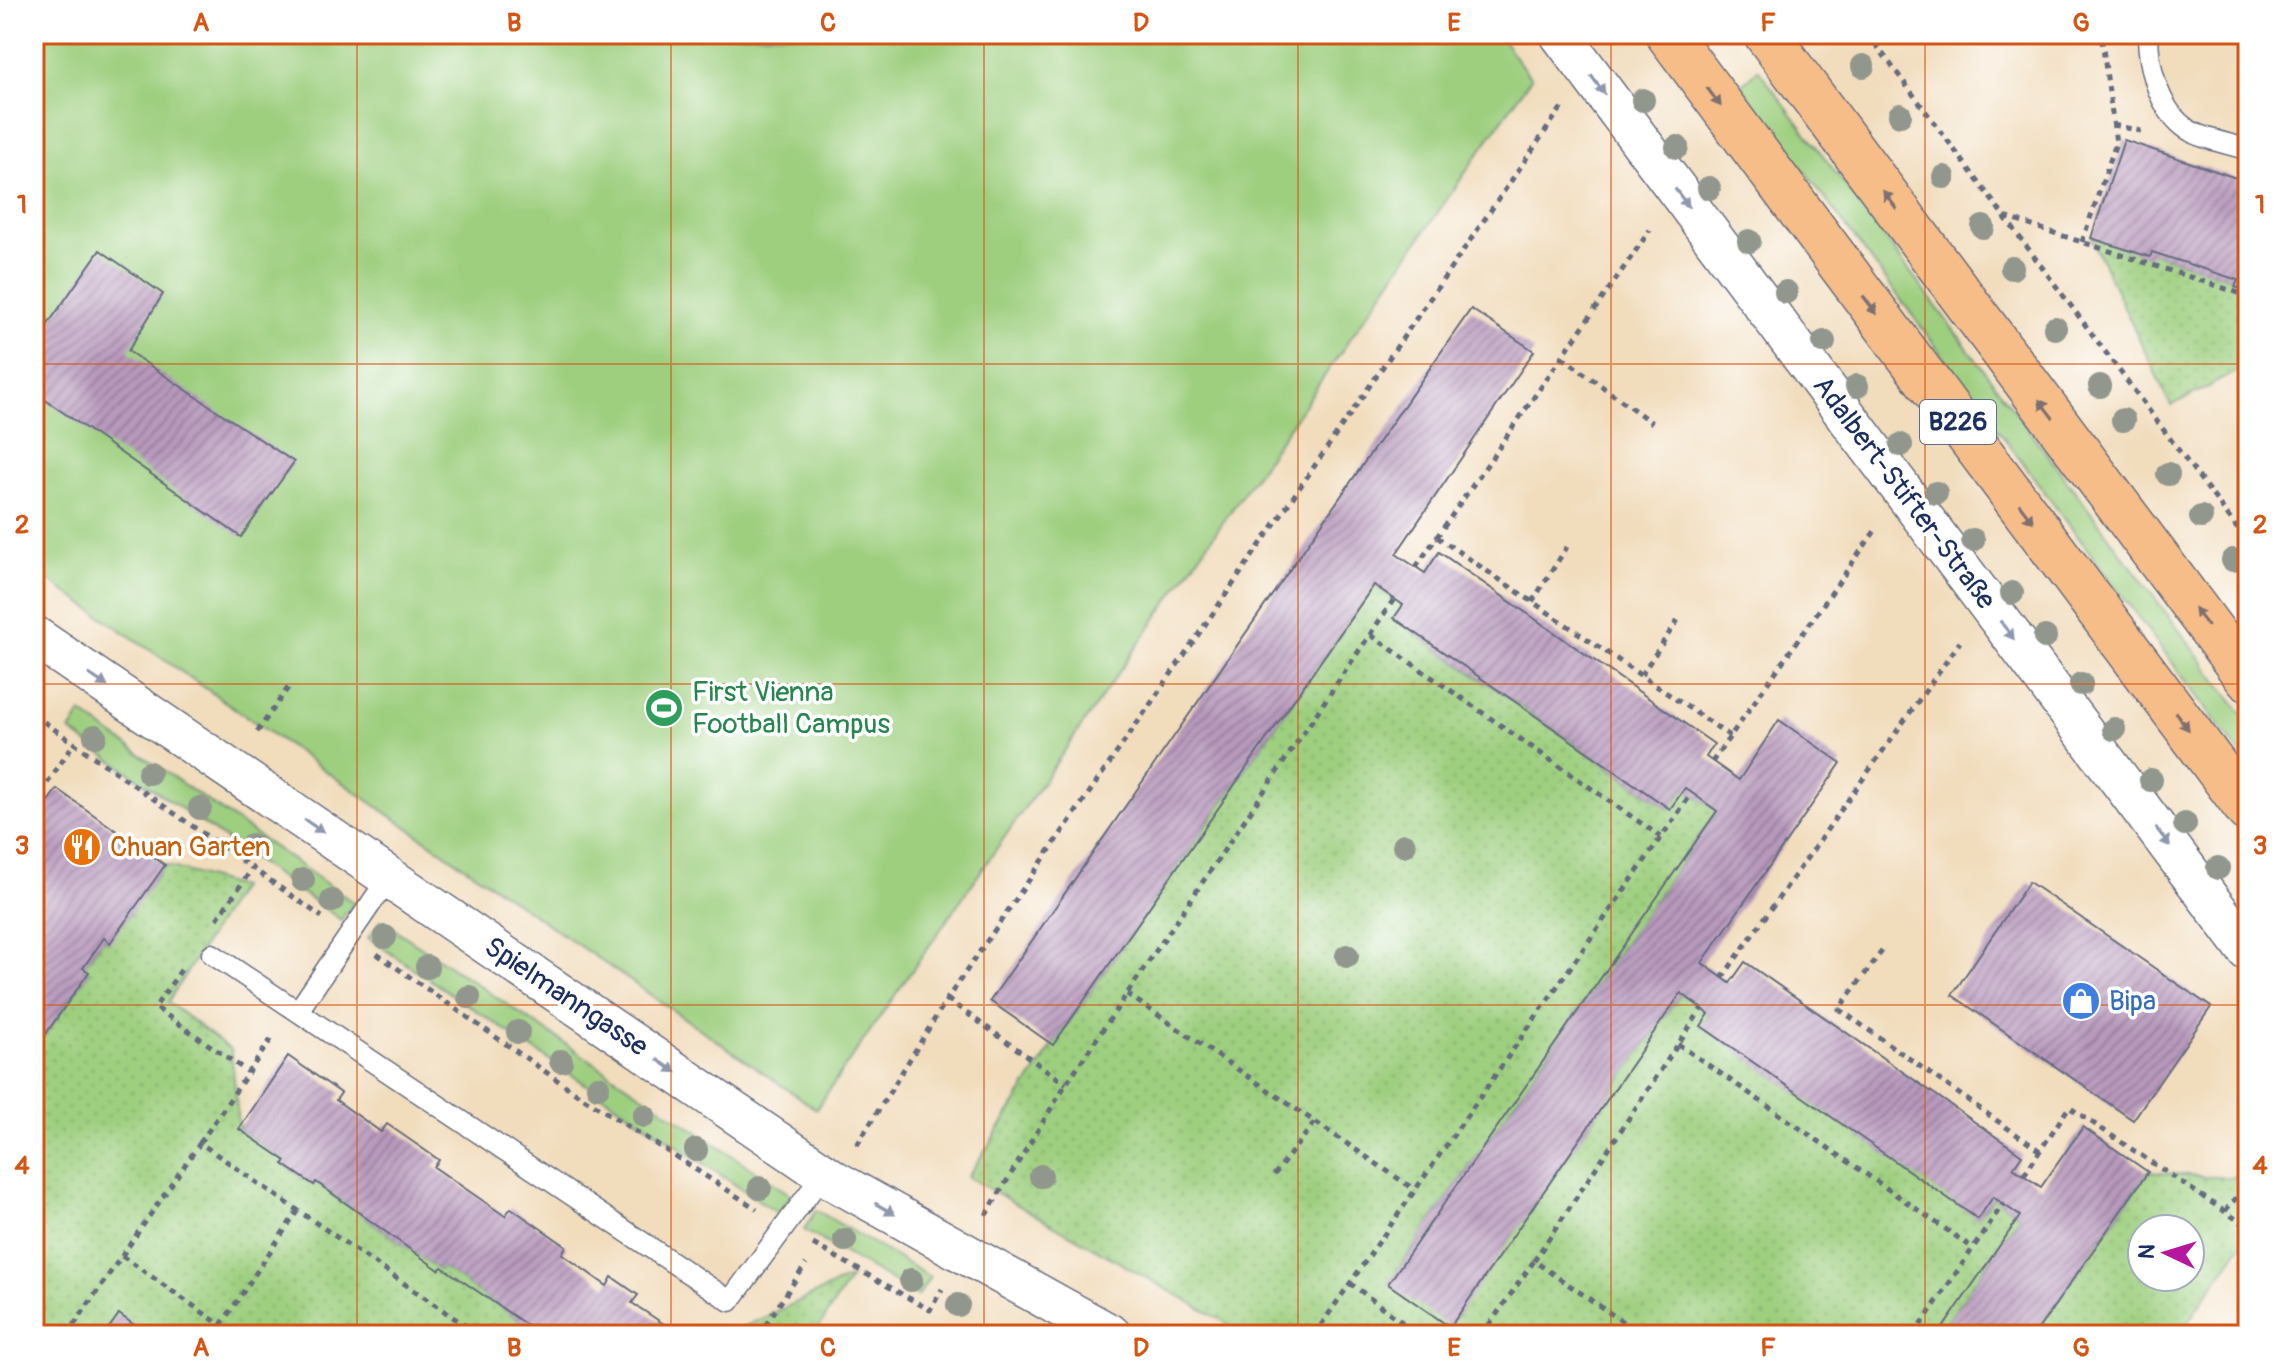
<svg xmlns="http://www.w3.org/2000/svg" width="2282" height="1369" viewBox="0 0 2282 1369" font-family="Pangolin,sans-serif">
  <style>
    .grass { fill: #9ecf7f; stroke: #5c7f6e; stroke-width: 2 }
    .park { fill: url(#park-dots); stroke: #5c7f6e; stroke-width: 2; fill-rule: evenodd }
    .building { fill: url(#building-hatch) }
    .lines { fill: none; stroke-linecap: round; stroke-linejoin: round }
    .service-casing { stroke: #666c7f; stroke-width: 23 }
    .minor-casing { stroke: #666c7f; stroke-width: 43 }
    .primary-casing { stroke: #666c7f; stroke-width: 47 }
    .path { stroke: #666c7f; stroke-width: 5; stroke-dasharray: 6 6; stroke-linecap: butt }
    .service { stroke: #fff; stroke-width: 20 }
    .minor { stroke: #fff; stroke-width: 40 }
    .primary { stroke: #f7bd88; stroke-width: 44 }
    .tree { fill: #91978d }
    .oneway { fill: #8d97ae }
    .oneway2 { fill: #7e6f71 }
    .grid { fill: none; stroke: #d45514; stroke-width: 2; stroke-opacity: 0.55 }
    .labels { text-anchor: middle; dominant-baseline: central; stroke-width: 7; stroke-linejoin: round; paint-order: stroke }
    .shield { fill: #fff; stroke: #5f6d8e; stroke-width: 2 }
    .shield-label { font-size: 26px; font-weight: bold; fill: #1b2f5e }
    .street-label { font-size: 28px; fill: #1b2f5e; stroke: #fff }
    .leisure-label { font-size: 28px; fill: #27864d; stroke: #fff; text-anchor: start }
    .food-label { font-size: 28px; fill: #c56008; stroke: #fff; text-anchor: start }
    .shop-label { font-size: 28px; fill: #366cbe; stroke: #fff; text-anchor: start }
    .neatline { fill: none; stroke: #d45514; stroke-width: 3 }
    .grid-label { font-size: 26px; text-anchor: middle; font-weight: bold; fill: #d45514 }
  </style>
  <defs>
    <pattern id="park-dots" width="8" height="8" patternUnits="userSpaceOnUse" patternTransform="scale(2)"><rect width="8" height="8" fill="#9ecf7f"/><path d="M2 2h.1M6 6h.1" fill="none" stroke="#88b270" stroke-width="1.8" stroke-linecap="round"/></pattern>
    <pattern id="building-hatch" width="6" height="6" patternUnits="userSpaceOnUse" patternTransform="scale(2)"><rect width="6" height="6" fill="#b899bc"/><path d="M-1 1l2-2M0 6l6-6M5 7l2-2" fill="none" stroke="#957d9c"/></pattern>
  </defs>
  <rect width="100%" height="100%" fill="#fff"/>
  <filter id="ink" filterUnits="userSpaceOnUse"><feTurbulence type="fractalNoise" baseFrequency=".0125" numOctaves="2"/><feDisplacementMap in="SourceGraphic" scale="16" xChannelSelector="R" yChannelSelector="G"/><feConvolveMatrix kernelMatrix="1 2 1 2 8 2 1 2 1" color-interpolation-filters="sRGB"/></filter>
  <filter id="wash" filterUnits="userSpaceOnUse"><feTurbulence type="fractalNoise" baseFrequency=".006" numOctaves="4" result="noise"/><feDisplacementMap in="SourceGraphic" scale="32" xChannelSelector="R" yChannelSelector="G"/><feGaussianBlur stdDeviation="1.8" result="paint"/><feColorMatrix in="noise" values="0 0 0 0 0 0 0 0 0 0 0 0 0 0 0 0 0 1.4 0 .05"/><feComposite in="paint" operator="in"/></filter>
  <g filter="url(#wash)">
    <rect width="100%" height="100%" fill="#f1dcbb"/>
    <g class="grass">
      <polygon points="34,34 1498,34 1531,78 816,1109 34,570"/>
      <polygon points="1758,69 2248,722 2248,764 1741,86"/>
      <polygon points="81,713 354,903 341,920 70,731"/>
      <polygon points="381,920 791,1195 779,1214 368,938"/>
      <polygon points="816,1210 930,1277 918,1296 804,1230"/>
    </g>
    <g class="park">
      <polygon points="2091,238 2152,252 2238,280 2235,287 2248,291 2248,366 2171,406"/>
      <polygon points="1374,585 1403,605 1394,619 1670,809 1685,788 1717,811 1388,1284 1549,1183 1681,993 1709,1014 1702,1026 1978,1218 1993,1197 2020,1216 1938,1335 1248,1335 968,1177 1053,1045"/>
      <polygon points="165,865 240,887 168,1002 231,1050 239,1129 286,1161 284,1165 314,1185 316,1182 439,1270 442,1267 537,1332 535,1335 148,1335 119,1315 104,1335 34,1335 34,1027 45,1035 89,972 83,968 104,938 109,942"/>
      <path d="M2148 1172 2230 1178 2248 1172V1235L2179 1335H2034ZM2142 1229H2190V1277H2142Z"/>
      <polygon points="851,1277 814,1335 726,1335"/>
    </g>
    <g id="blocks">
      <g class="building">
        <polygon points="2124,140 2248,182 2248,291 2235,287 2238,280 2152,252 2150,257 2091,238"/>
        <polygon points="100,250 163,294 128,351 294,462 241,537 34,392 34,344"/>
        <polygon points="1471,309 1534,351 1396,554 1425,573 1439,552 1714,744 1706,757 1739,780 1779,720 1841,763 1702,963 1730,983 1745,962 2022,1155 2013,1168 2041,1187 2083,1127 2148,1172 2034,1335 1938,1335 2020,1216 1993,1197 1978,1219 1701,1026 1709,1014 1681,993 1450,1327 1388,1284 1717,811 1685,788 1670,809 1394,618 1403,605 1374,585 1053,1045 990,1001"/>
        <polygon points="57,789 165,865 110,943 104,938 83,968 89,972 45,1035 34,1027 34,821"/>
        <polygon points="2029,882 2211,1007 2133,1120 1952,995"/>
        <polygon points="288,1056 341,1093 336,1100 381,1132 387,1124 439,1160 434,1167 505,1216 511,1208 566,1246 562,1254 607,1286 612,1277 638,1295 632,1303 670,1328 666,1335 535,1335 537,1332 442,1267 439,1270 316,1182 314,1185 283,1164 286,1161 239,1129"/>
        <polygon points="119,1314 148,1335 104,1335"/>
      </g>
    </g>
  </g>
  <g filter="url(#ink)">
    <use href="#blocks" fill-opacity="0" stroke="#666c7f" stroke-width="2"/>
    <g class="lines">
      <g class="service-casing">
        <g id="service">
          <path d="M2148 34C2148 65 2158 106 2183 126 2198 139 2229 143 2248 150"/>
          <polyline points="212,954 730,1301 824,1173"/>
          <polyline points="298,1011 389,877"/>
        </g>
      </g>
      <g class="minor-casing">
        <g id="minor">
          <polyline points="1560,34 2248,951"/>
          <polyline points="34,636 835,1181 1111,1335"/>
        </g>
      </g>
      <g class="primary-casing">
        <g id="primary">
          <polyline points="1668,34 2248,810"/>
          <polyline points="1766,34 2248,679"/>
        </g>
      </g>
      <g class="path">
        <polyline points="1868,34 2248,543"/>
        <polyline points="2113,125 2141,131"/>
        <polyline points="2005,217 2248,296"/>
        <polyline points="2082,242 2116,143 2101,34"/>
        <polyline points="1562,357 1652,423"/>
        <polyline points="1437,537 1730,736"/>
        <polyline points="1416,567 1650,230"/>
        <polyline points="1532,602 1567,547"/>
        <polyline points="1371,635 1661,837"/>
        <polyline points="1641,675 1678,620"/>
        <polyline points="34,715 322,917"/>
        <polyline points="257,732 290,685"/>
        <polyline points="1712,762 1877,528"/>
        <polyline points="34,803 74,743"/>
        <polyline points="217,919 252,869"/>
        <polyline points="1882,951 1839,1009 2040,1151"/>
        <polyline points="377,954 573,1091 757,1209"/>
        <polyline points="181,970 155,1007 248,1072"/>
        <polyline points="1722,978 1960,642"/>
        <polyline points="1127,994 1415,1190"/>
        <polyline points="947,999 1066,1084"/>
        <polyline points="1678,1044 1973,1248"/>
        <polyline points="200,1143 274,1035"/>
        <polyline points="857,1145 947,999 1562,107"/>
        <polyline points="1274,1175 1315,1122"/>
        <polyline points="2024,1175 2069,1107 2248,1227"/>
        <polyline points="2225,1211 2248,1184"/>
        <polyline points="986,1215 1066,1084 1394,599"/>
        <polyline points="813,1244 930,1310 942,1289"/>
        <polyline points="122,1256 235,1335"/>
        <polyline points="1534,1261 1702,1008"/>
        <polyline points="1350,1283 1419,1335"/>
        <polyline points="221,1325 298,1210"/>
        <polyline points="67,1335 200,1143 479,1335"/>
        <polyline points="759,1335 806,1264"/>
        <polyline points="1314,1335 1692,793"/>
        <polyline points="1482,1335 1534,1261 1642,1335"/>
        <polyline points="1914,1335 2003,1204"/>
      </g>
      <use href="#service" class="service"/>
      <use href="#minor" class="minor"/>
      <use href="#primary" class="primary"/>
    </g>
    <g class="tree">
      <circle cx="1863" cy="66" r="12"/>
      <circle cx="1643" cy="100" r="12"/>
      <circle cx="1900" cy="115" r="12"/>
      <circle cx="1677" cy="147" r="12"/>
      <circle cx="1944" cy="177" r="12"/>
      <circle cx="1709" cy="188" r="12"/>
      <circle cx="1983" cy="227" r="12"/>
      <circle cx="1749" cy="241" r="12"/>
      <circle cx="2012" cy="268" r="12"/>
      <circle cx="1786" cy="292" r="12"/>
      <circle cx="2055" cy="328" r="12"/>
      <circle cx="1824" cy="342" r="12"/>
      <circle cx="1857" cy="386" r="12"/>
      <circle cx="2100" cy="386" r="12"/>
      <circle cx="2123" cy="420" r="12"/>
      <circle cx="1901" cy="445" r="12"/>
      <circle cx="2168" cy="474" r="12"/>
      <circle cx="1936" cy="493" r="12"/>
      <circle cx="2201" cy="517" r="12"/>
      <circle cx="1973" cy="540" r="12"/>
      <circle cx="2233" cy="560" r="12"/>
      <circle cx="2012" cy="593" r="12"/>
      <circle cx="2045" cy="637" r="12"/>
      <circle cx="2081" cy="684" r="12"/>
      <circle cx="2114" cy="729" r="12"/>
      <circle cx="95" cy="736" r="12"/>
      <circle cx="149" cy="773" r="12"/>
      <circle cx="2151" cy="780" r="12"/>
      <circle cx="200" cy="808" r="12"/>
      <circle cx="2185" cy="824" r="12"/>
      <circle cx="252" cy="845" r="12"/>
      <circle cx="1404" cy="845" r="12"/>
      <circle cx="2218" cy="868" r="12"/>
      <circle cx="303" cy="880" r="12"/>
      <circle cx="332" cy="901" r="12"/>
      <circle cx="385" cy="937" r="12"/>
      <circle cx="1347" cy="956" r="12"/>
      <circle cx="427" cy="967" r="12"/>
      <circle cx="469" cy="997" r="12"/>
      <circle cx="518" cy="1032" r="12"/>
      <circle cx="561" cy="1061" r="12"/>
      <circle cx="598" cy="1087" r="12"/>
      <circle cx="644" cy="1116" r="12"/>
      <circle cx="696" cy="1150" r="12"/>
      <circle cx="1041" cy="1176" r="12"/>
      <circle cx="760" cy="1188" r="12"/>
      <circle cx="845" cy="1240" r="12"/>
      <circle cx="911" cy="1280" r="12"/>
      <circle cx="958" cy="1305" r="12"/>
    </g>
    <defs><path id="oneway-solid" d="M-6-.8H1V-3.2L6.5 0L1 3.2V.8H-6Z" transform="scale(2)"/></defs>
    <g class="oneway">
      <use href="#oneway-solid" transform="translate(1598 85) rotate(54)"/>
      <use href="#oneway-solid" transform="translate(1682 198) rotate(53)"/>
      <use href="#oneway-solid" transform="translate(2007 630) rotate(53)"/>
      <use href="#oneway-solid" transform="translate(98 680) rotate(34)"/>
      <use href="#oneway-solid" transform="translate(314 826) rotate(34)"/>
      <use href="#oneway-solid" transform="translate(2163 837) rotate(53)"/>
      <use href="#oneway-solid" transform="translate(667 1066) rotate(34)"/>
      <use href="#oneway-solid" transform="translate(885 1209) rotate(30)"/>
    </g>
    <g class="oneway2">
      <use href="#oneway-solid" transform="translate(1714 97) rotate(53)"/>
      <use href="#oneway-solid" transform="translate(1890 200) rotate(-127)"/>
      <use href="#oneway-solid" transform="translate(1870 305) rotate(53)"/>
      <use href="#oneway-solid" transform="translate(2046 409) rotate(-127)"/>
      <use href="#oneway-solid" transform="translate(2026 513) rotate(53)"/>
      <use href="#oneway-solid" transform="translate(2201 617) rotate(-127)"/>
      <use href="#oneway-solid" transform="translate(2182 721) rotate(53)"/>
    </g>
  </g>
  <path class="grid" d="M357 34V1335M671 34V1335M984 34V1335M1298 34V1335M1611 34V1335M1925 34V1335M34 364H2248M34 684H2248M34 1005H2248"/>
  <defs>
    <g id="stadium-disc" transform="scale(2)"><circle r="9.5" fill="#2e9e5b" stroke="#fff"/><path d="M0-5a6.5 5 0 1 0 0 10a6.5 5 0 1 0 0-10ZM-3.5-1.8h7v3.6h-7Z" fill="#fff"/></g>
    <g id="restaurant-disc" transform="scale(2)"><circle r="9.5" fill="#e8710a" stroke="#fff"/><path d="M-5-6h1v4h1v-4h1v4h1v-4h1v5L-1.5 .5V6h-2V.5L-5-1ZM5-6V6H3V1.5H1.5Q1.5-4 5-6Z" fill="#fff"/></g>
    <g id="shop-disc" transform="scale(2)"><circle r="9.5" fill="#3f7fe0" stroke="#fff"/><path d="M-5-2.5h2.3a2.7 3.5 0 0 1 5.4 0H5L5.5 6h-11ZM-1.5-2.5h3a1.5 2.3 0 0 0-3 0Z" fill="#fff"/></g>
  </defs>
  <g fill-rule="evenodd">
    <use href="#stadium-disc" x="664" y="708"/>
    <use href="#restaurant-disc" x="82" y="847"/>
    <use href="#shop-disc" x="2081" y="1001"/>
  </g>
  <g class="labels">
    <rect class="shield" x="1920" y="400" width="76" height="44" rx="6"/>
    <g class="shield-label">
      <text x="1958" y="422">B226</text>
    </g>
    <g class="street-label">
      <text transform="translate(1904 493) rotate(53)">Adalbert-Stifter-Straße</text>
      <text transform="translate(566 997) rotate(34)">Spielmanngasse</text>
    </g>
    <g class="leisure-label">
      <text x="692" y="692">First Vienna<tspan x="692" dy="32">Football Campus</tspan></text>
    </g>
    <g class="food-label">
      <text x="110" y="847">Chuan Garten</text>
    </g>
    <g class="shop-label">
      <text x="2109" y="1001">Bipa</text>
    </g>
  </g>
  <rect width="2282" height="1369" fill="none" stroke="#fff" stroke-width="88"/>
  <g transform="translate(2166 1253) rotate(274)"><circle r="38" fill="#ffffff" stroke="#a4acbf" stroke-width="2"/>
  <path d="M0-6L14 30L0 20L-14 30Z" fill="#b5179e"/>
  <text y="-12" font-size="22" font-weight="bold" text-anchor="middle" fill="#1b2f5e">N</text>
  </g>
  <rect x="44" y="44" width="2194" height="1281" class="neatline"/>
  <g class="grid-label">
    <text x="201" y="31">A</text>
    <text x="514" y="31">B</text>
    <text x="828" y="31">C</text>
    <text x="1141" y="31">D</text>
    <text x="1454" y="31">E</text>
    <text x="1768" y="31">F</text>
    <text x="2081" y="31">G</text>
    <text x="22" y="213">1</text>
    <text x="2260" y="213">1</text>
    <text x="22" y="533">2</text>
    <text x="2260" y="533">2</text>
    <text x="22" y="854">3</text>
    <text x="2260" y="854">3</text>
    <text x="22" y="1174">4</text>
    <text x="2260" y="1174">4</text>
    <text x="201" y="1356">A</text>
    <text x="514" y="1356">B</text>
    <text x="828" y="1356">C</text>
    <text x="1141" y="1356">D</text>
    <text x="1454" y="1356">E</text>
    <text x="1768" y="1356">F</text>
    <text x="2081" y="1356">G</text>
  </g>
</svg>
